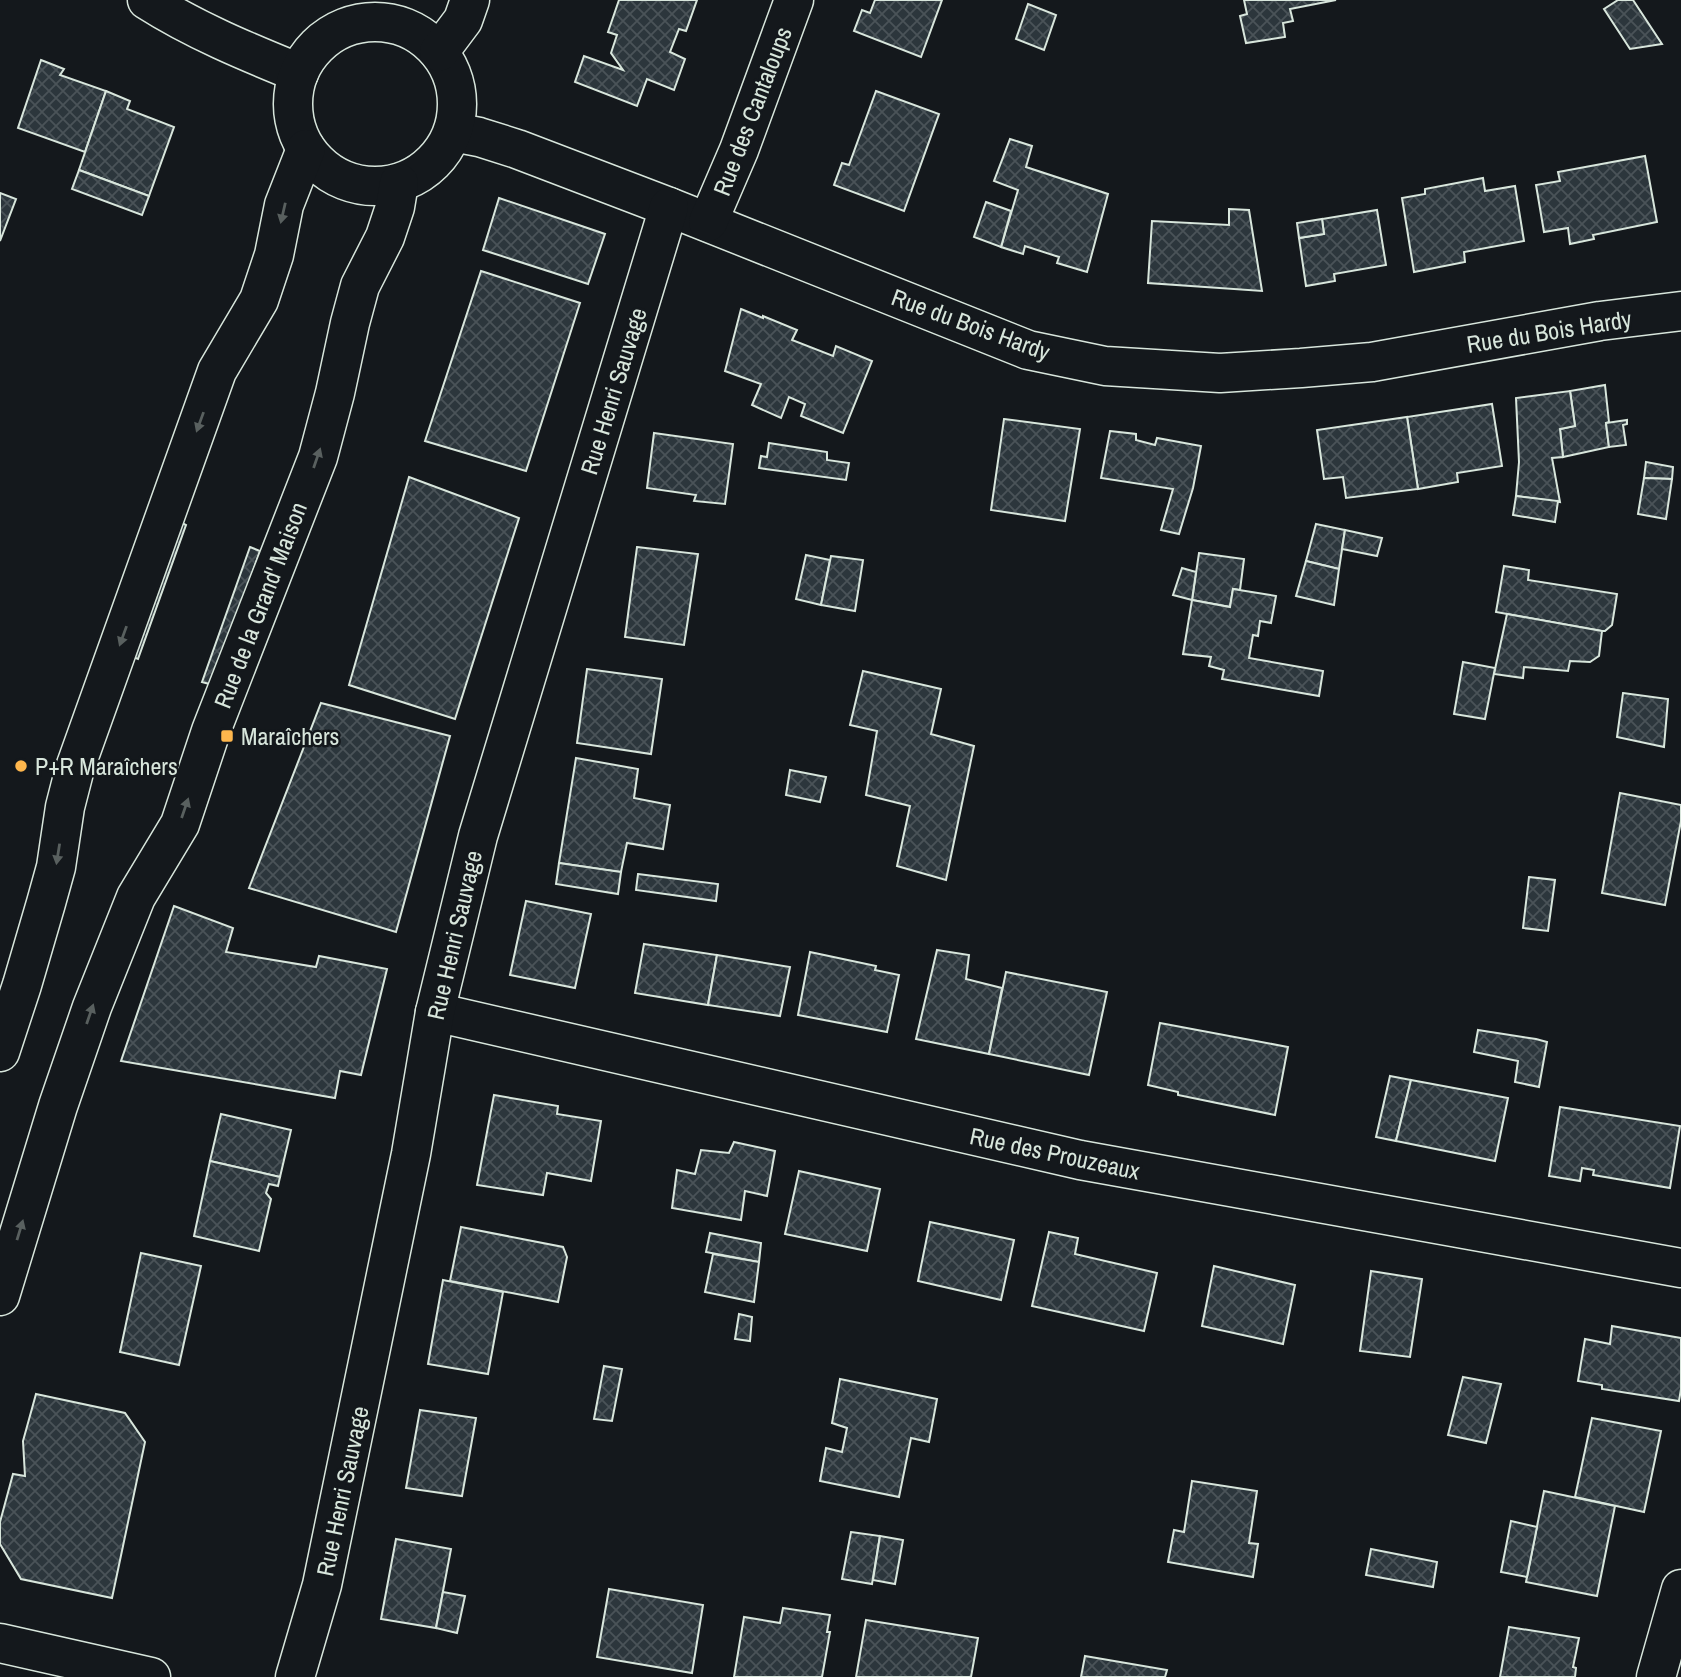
<svg xmlns="http://www.w3.org/2000/svg" width="1681" height="1677" viewBox="0 0 1681 1677" font-family="'Archivo Narrow',sans-serif">
  <style>
    .building { fill: url(#building-cross-hatch); stroke: #d8e6dc; stroke-width: 2 }
    .lines { fill: none; stroke-linecap: round; stroke-linejoin: round }
    .minor-casing { stroke: #d8e6dc; stroke-width: 41 }
    .secondary-casing { stroke: #d8e6dc; stroke-width: 41 }
    .minor { stroke: #14181c; stroke-width: 38 }
    .secondary { stroke: #14181c; stroke-width: 38 }
    .oneway { fill: #59605f }
    .poi-dot { fill: #ffb74d; stroke: #14181c; stroke-width: 2.5 }
    .labels { text-anchor: middle; dominant-baseline: central; stroke-width: 5; stroke-linejoin: round; paint-order: stroke }
    .street-label { font-size: 24px; fill: #d8e6dc; stroke: #14181c }
    .poi-label { font-size: 24px; fill: #d8e6dc; stroke: #14181c; text-anchor: start }
  </style>
  <defs>
    <pattern id="building-cross-hatch" width="8" height="8" patternUnits="userSpaceOnUse" patternTransform="scale(1.75)"><rect width="8" height="8" fill="#2c363c"/><path d="M0 0l8 8M0 8l8-8" fill="none" stroke="#4a5358"/></pattern>
  </defs>
  <rect width="100%" height="100%" fill="#14181c"/>
  <g class="building">
    <polygon points="619,0 697,0 686,31 679,29 670,52 685,59 674,90 647,79 637,106 575,82 584,56 623,70 611,53 617,35 608,32"/>
    <polygon points="875,0 942,0 921,57 854,31 862,10 870,13"/>
    <polygon points="1244,0 1336,0 1290,9 1293,21 1283,23 1285,37 1246,43 1240,16 1247,14"/>
    <polygon points="1618,0 1633,0 1662,44 1630,49 1604,9"/>
    <polygon points="1028,4 1056,15 1044,50 1016,39"/>
    <polygon points="41,60 64,69 60,75 106,91 85,152 18,128"/>
    <polygon points="106,91 130,101 127,109 174,127 149,196 79,170"/>
    <polygon points="876,91 939,114 904,211 834,185 842,163 849,165"/>
    <polygon points="1010,139 1032,146 1026,167 1108,194 1087,272 1057,263 1059,257 1025,246 1023,254 1001,247 1018,190 994,181"/>
    <polygon points="1645,156 1657,222 1593,235 1594,239 1570,244 1568,228 1544,232 1536,185 1560,181 1558,172"/>
    <polygon points="79,170 149,196 142,215 72,189"/>
    <polygon points="1483,178 1485,191 1515,186 1524,241 1464,252 1465,262 1414,272 1402,198 1425,194 1425,189"/>
    <polygon points="0,193 16,199 0,241"/>
    <polygon points="499,198 605,234 588,284 483,250"/>
    <polygon points="986,202 1011,211 1001,247 974,237"/>
    <polygon points="1229,209 1249,210 1262,291 1148,283 1152,221 1229,225"/>
    <polygon points="1377,210 1386,265 1334,274 1335,281 1306,286 1299,238 1324,234 1322,219"/>
    <polygon points="1322,219 1324,234 1299,238 1297,223"/>
    <polygon points="481,271 580,303 526,471 425,441"/>
    <polygon points="741,309 763,318 763,316 797,330 792,340 833,356 836,346 872,361 843,433 801,416 805,404 789,397 781,418 752,405 761,384 725,371"/>
    <polygon points="1605,385 1609,422 1606,423 1609,447 1563,457 1560,429 1575,426 1570,391"/>
    <polygon points="1570,391 1575,426 1560,429 1563,457 1552,458 1560,502 1516,496 1519,462 1516,398"/>
    <polygon points="1492,404 1502,466 1457,473 1458,482 1418,489 1407,417"/>
    <polygon points="1407,417 1418,489 1346,498 1343,477 1324,479 1317,430"/>
    <polygon points="1004,419 1080,429 1065,521 991,510"/>
    <polygon points="1627,420 1627,424 1623,425 1626,445 1609,447 1606,423"/>
    <polygon points="1110,431 1136,434 1136,440 1155,445 1157,438 1201,446 1193,488 1179,534 1161,530 1173,489 1101,478"/>
    <polygon points="654,433 733,444 725,504 694,501 696,495 647,488"/>
    <polygon points="769,443 827,452 827,460 849,463 846,480 759,468 761,456 767,457"/>
    <polygon points="1646,462 1673,467 1672,479 1644,478"/>
    <polygon points="409,477 519,518 455,719 349,685"/>
    <polygon points="1644,478 1672,479 1666,519 1638,514"/>
    <polygon points="1516,496 1558,501 1555,522 1513,515"/>
    <polygon points="176,520 186,525 138,659 128,655"/>
    <polygon points="1316,524 1345,530 1339,569 1306,561"/>
    <polygon points="1345,530 1382,538 1377,556 1342,549"/>
    <polygon points="250,547 260,551 213,685 202,682"/>
    <polygon points="637,547 698,554 684,645 625,637"/>
    <polygon points="1199,553 1244,559 1240,590 1233,589 1230,607 1192,600"/>
    <polygon points="806,555 830,560 821,605 796,599"/>
    <polygon points="831,556 863,560 855,611 821,605"/>
    <polygon points="1306,561 1339,569 1334,605 1296,596"/>
    <polygon points="1504,566 1529,570 1528,580 1617,594 1612,625 1605,631 1602,631 1496,612"/>
    <polygon points="1182,568 1196,572 1192,600 1173,595"/>
    <polygon points="1233,589 1276,596 1271,623 1260,621 1258,636 1253,635 1249,658 1323,671 1319,696 1222,679 1224,670 1209,666 1211,657 1183,654 1192,600 1230,607"/>
    <polygon points="1507,614 1602,631 1599,656 1590,662 1570,661 1568,671 1524,667 1523,678 1494,674"/>
    <polygon points="1463,662 1495,668 1485,719 1454,714"/>
    <polygon points="587,669 662,679 651,754 577,743"/>
    <polygon points="863,671 941,689 931,734 974,746 946,880 897,866 910,806 866,795 877,731 850,725"/>
    <polygon points="1623,693 1668,699 1664,747 1617,737"/>
    <polygon points="321,703 450,736 396,932 249,888"/>
    <polygon points="576,758 638,769 634,798 670,805 663,849 627,843 621,872 559,863"/>
    <polygon points="790,770 826,777 820,802 786,795"/>
    <polygon points="1620,793 1681,805 1681,821 1665,905 1602,893"/>
    <polygon points="559,863 621,872 618,894 556,884"/>
    <polygon points="638,874 718,884 716,901 636,890"/>
    <polygon points="1529,877 1555,880 1548,931 1523,928"/>
    <polygon points="526,901 591,914 575,988 510,975"/>
    <polygon points="174,906 233,928 226,952 316,967 319,956 387,969 361,1075 340,1071 335,1098 121,1061"/>
    <polygon points="644,944 717,955 708,1005 635,993"/>
    <polygon points="937,950 969,955 966,979 1002,988 989,1054 916,1039"/>
    <polygon points="810,952 876,966 875,970 899,975 887,1032 798,1015"/>
    <polygon points="717,955 790,967 780,1016 708,1005"/>
    <polygon points="1006,972 1107,992 1089,1075 989,1054"/>
    <polygon points="1160,1023 1288,1047 1275,1115 1178,1095 1178,1092 1148,1085"/>
    <polygon points="1478,1030 1536,1039 1547,1042 1539,1087 1515,1082 1518,1061 1474,1052"/>
    <polygon points="1390,1076 1411,1080 1396,1141 1376,1137"/>
    <polygon points="1411,1080 1508,1098 1495,1161 1396,1141"/>
    <polygon points="494,1095 558,1106 557,1114 601,1121 591,1181 547,1173 543,1195 477,1185"/>
    <polygon points="1560,1107 1680,1126 1670,1188 1593,1175 1594,1170 1582,1168 1580,1181 1549,1176"/>
    <polygon points="221,1114 291,1130 280,1177 210,1161"/>
    <polygon points="734,1142 775,1151 767,1196 745,1191 741,1220 672,1208 677,1170 695,1174 701,1150 729,1153"/>
    <polygon points="210,1161 280,1177 278,1186 269,1184 266,1193 271,1199 259,1251 194,1236"/>
    <polygon points="799,1171 880,1189 867,1251 785,1234"/>
    <polygon points="930,1222 1014,1240 1001,1300 918,1281"/>
    <polygon points="461,1227 563,1247 567,1257 558,1302 450,1281"/>
    <polygon points="1049,1232 1078,1238 1075,1254 1157,1273 1144,1331 1032,1306"/>
    <polygon points="710,1233 761,1243 759,1262 706,1252"/>
    <polygon points="141,1253 201,1266 179,1365 120,1352"/>
    <polygon points="713,1254 759,1262 754,1302 705,1292"/>
    <polygon points="1214,1266 1295,1285 1283,1344 1202,1326"/>
    <polygon points="1371,1271 1422,1279 1410,1357 1360,1351"/>
    <polygon points="443,1280 503,1292 488,1374 428,1364"/>
    <polygon points="739,1314 752,1317 750,1341 735,1339"/>
    <polygon points="1612,1326 1681,1338 1681,1389 1679,1401 1602,1389 1602,1385 1578,1381 1585,1339 1610,1344"/>
    <polygon points="604,1366 622,1369 612,1421 594,1419"/>
    <polygon points="1463,1377 1501,1384 1486,1443 1448,1435"/>
    <polygon points="840,1379 937,1399 929,1442 911,1438 899,1497 820,1481 826,1448 842,1452 847,1428 832,1423"/>
    <polygon points="36,1394 125,1413 145,1442 112,1598 21,1579 0,1544 0,1522 13,1474 25,1476 23,1441"/>
    <polygon points="420,1410 476,1418 462,1496 406,1488"/>
    <polygon points="1592,1418 1661,1431 1644,1512 1575,1497"/>
    <polygon points="1192,1481 1257,1491 1249,1543 1258,1544 1253,1577 1168,1562 1174,1530 1184,1532"/>
    <polygon points="1544,1491 1615,1506 1597,1596 1526,1582"/>
    <polygon points="1511,1521 1537,1527 1527,1577 1501,1572"/>
    <polygon points="851,1532 880,1536 872,1584 842,1579"/>
    <polygon points="880,1536 903,1540 895,1584 873,1580"/>
    <polygon points="396,1539 451,1549 436,1628 381,1619"/>
    <polygon points="1371,1549 1437,1562 1433,1587 1366,1575"/>
    <polygon points="609,1589 703,1605 692,1673 597,1657"/>
    <polygon points="443,1592 465,1596 457,1633 436,1628"/>
    <polygon points="783,1608 830,1615 827,1632 830,1632 822,1677 734,1677 744,1617 780,1623"/>
    <polygon points="866,1620 978,1638 971,1677 856,1677"/>
    <polygon points="1509,1627 1579,1638 1573,1667 1576,1668 1575,1677 1500,1677"/>
    <polygon points="1085,1656 1167,1670 1165,1677 1081,1677"/>
  </g>
  <g class="lines">
    <g class="minor-casing">
      <g id="minor">
        <path d="M147 0C194 30 247 52 299 73"/>
        <polyline points="453,132 479,137 517,149 669,207 1028,350 1105,366 1220,373 1301,368 1372,362 1600,321 1681,311"/>
        <polyline points="708,222 739,150 794,0"/>
        <polyline points="435,1012 1080,1160 1681,1268"/>
        <polyline points="295,1677 322,1585 411,1154 435,1012 478,836 669,207"/>
        <polyline points="1656,1677 1681,1589"/>
      </g>
    </g>
    <g class="secondary-casing">
      <g id="secondary">
        <circle cx="375" cy="104" r="82"/>
        <polyline points="439,52 463,20 470,0"/>
        <polyline points="0,1052 22,985 46,903 56,867 65,807 75,768 217,371 259,300 274,255 284,205 306,149"/>
        <polyline points="0,1296 58,1106 92,1007 136,897 180,824 211,731 318,457 335,393 350,323 360,286 385,237 395,207 399,183"/>
        <polyline points="0,1643 151,1677"/>
      </g>
    </g>
    <use href="#minor" class="minor"/>
    <use href="#secondary" class="secondary"/>
  </g>
  <defs><path id="oneway-solid" d="M-6-.8H1V-3.2L6.5 0L1 3.2V.8H-6Z" transform="scale(1.75)"/></defs>
  <g class="oneway">
    <use href="#oneway-solid" transform="translate(283 213) rotate(103)"/>
    <use href="#oneway-solid" transform="translate(200 422) rotate(110)"/>
    <use href="#oneway-solid" transform="translate(317 458) rotate(-71)"/>
    <use href="#oneway-solid" transform="translate(123 636) rotate(110)"/>
    <use href="#oneway-solid" transform="translate(185 808) rotate(-71)"/>
    <use href="#oneway-solid" transform="translate(58 854) rotate(99)"/>
    <use href="#oneway-solid" transform="translate(90 1014) rotate(-71)"/>
    <use href="#oneway-solid" transform="translate(20 1230) rotate(-73)"/>
  </g>
  <g class="poi-dot">
    <rect x="220" y="729" width="14" height="14" rx="3.5"/>
    <circle cx="21" cy="766" r="7"/>
  </g>
  <g class="labels">
    <g class="street-label">
      <text transform="translate(752 111) rotate(-69)">Rue des Cantaloups</text>
      <text transform="translate(971 324) rotate(20)">Rue du Bois Hardy</text>
      <text transform="translate(1549 331) rotate(-9)">Rue du Bois Hardy</text>
      <text transform="translate(613 391) rotate(-73)">Rue Henri Sauvage</text>
      <text transform="translate(260 605) rotate(-69)">Rue de la Grand' Maison</text>
      <text transform="translate(454 935) rotate(-77)">Rue Henri Sauvage</text>
      <text transform="translate(1055 1153) rotate(12)">Rue des Prouzeaux</text>
      <text transform="translate(342 1491) rotate(-78)">Rue Henri Sauvage</text>
    </g>
    <g class="poi-label">
      <text x="241" y="736">Maraîchers</text>
      <text x="35" y="766">P+R Maraîchers</text>
    </g>
  </g>
</svg>
